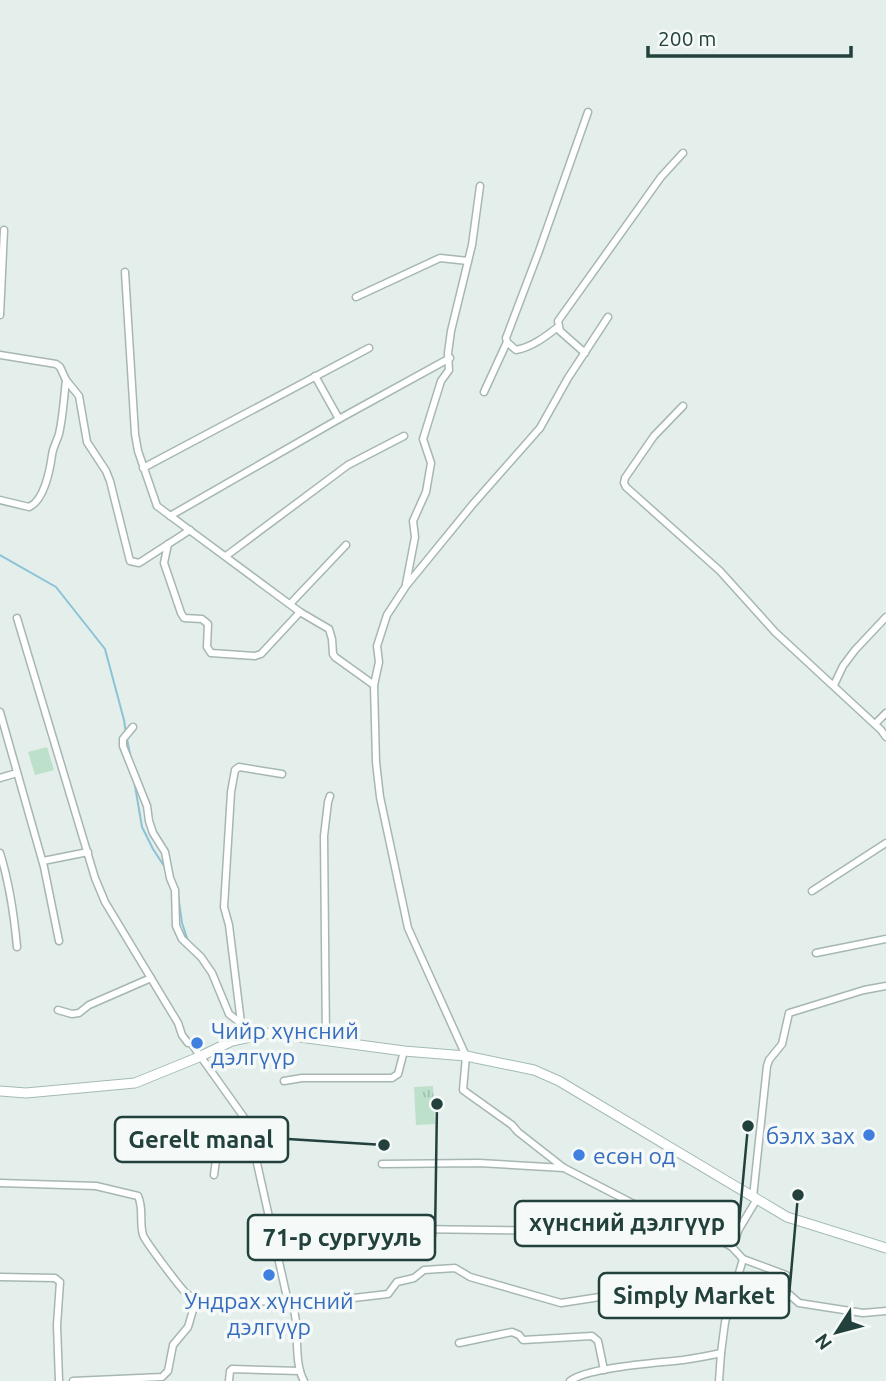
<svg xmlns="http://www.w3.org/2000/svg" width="886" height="1381" viewBox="0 0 886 1381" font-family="Ubuntu,sans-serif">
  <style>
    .park { fill: url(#park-tufts) }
    .garden { fill: #bce0c9 }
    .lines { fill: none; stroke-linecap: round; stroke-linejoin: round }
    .stream { stroke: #8ac3d6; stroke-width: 2 }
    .street-casing { stroke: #a6b7b3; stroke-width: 9 }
    .secondary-casing { stroke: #a2bbb4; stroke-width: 11 }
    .street { stroke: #fff; stroke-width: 6 }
    .secondary { stroke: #fff; stroke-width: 9 }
    .shop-dot { fill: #3f7fe0; stroke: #f5faf8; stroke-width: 2.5 }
    .labels { text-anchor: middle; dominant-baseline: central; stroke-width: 7; stroke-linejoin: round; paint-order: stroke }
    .shop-label { font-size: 23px; fill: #366cbe; stroke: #f5faf8; text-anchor: start }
    .leader { fill: none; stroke: #22413c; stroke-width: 2.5 }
    .callout-dot { fill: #22413c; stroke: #f5faf8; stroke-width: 2.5 }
    .callout { fill: #f5faf8; stroke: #22413c; stroke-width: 2.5 }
    .callout-label { font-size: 24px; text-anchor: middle; font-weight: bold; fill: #22413c }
  </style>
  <defs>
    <pattern id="park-tufts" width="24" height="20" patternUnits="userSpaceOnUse" patternTransform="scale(1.75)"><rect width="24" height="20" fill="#bce0c9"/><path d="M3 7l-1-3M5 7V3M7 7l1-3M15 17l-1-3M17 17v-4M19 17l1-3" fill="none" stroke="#a1c1ae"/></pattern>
  </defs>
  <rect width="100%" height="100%" fill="#e4eeeb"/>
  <polygon class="park" points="433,1086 435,1124 416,1125 414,1087"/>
  <polygon class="garden" points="47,747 54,770 35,775 28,752"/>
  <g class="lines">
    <g class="stream">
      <polyline points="0,555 56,587 105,649 124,720 126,733"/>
      <polyline points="127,739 130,754"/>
      <polyline points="134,780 142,827 153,849 166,869"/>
      <polyline points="178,895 182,923 188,941"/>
    </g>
    <g class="street-casing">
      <g id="street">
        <polyline points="125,272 135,434 138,451 157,506 300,612 329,629 332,639 333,654 335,657 374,685"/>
        <polyline points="356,297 440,258 468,261"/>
        <polyline points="0,315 4,230"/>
        <path d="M558 327C545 337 532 347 516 350L507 342 506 338 539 251 588 112"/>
        <polyline points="585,353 560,331 558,321 661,177 683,153"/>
        <polyline points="0,355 56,364 60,367 66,380 79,396 87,442 106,471 110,481 130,561 139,563 190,530"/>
        <polyline points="315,376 339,419"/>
        <polyline points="484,392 507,342"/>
        <polyline points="683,406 654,436 625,478 624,483 626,487 720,571 775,632 881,730 886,737"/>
        <polyline points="143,468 369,348"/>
        <path d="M0 500 29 507C44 501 50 470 52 455 53 447 57 441 59 434 63 417 64 397 66 380"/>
        <polyline points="170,516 339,419 450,358"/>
        <polyline points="168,544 164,563 181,613 184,618 202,619 208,624 207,647 211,653 255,656 261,654 300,612"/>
        <polyline points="226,556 348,465 404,436"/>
        <polyline points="406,584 415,537 413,521 426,492 431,463 423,439 441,381 449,370 448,353 451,331 472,245 480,186"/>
        <polyline points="290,604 346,545"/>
        <polyline points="17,618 95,878 105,902 178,1023 182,1035 188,1043 191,1043 248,1123 288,1302"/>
        <polyline points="834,685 843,666 855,650 886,617"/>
        <polyline points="0,712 44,867 59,941"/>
        <polyline points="875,724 886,713"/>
        <polyline points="133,727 123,739 123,746 147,806 149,821 153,833 165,852 170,878 175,890 176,926 182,939 201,957 212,973 229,1014 242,1024"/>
        <polyline points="0,778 17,773"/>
        <path d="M0 853C10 885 14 914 17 947"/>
        <polyline points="43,861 88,852"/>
        <polyline points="812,891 886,843"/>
        <polyline points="816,953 886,939"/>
        <polyline points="58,1010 72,1014 79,1013 89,1005 151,978"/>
        <polyline points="243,1039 229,925 224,907 231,792 235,770 239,767 282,774"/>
        <polyline points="326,1041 324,836 328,802 330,796"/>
        <polyline points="284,1081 302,1078 392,1078 398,1074 404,1051"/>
        <polyline points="140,1122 228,1130 248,1123"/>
        <polyline points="382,1164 479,1163 564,1168 688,1232"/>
        <polyline points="564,1168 518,1132 512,1125 463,1090 466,1056 408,928 380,797 376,762 374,685 379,662 377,646 387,615 406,586 473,504 540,428 568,378 608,317"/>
        <polyline points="214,1175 220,1130"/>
        <path d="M0 1183 96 1186 138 1196C144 1209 139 1221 143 1235 145 1241 181 1289 187 1294 190 1296 193 1298 196 1300L288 1302 293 1305 388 1294 397 1282 414 1278 424 1270 455 1268 470 1277 561 1303 664 1287 671 1289 689 1311 729 1309"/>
        <polyline points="753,1197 767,1066 769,1060 782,1044 789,1013 864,990 886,986"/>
        <polyline points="331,1228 708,1233 732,1247"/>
        <polyline points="743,1259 786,1275 783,1289 799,1303 863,1313 886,1311"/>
        <polyline points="0,1277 55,1278 60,1282 57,1325 59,1381"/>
        <path d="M293 1305C300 1328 293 1362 304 1381"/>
        <polyline points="459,1343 512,1332 519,1335 523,1340 592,1336 598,1341 604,1370"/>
        <polyline points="73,1381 162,1377 168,1371 173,1345 188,1327 196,1300"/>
        <polyline points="229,1381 230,1371 232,1369 300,1371"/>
        <path d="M570 1381C588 1367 658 1363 683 1360 696 1358 708 1356 721 1353L725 1322 743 1259 732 1247 739 1229 757 1199"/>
        <polyline points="719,1381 721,1353"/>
      </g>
    </g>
    <g class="secondary-casing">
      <polyline id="secondary" points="0,1091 26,1093 135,1083 199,1057 232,1041 270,1033 404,1051 466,1056 534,1070 559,1081 787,1217 886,1248"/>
    </g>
    <use href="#street" class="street"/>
    <use href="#secondary" class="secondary"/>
  </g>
  <g class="shop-dot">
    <circle cx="197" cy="1043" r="7"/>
    <circle cx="869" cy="1135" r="7"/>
    <circle cx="579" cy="1155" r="7"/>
    <circle cx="269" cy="1275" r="7"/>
  </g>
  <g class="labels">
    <g class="shop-label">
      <text x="211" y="1030">Чийр хүнсний<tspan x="211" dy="26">дэлгүүр</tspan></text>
      <text x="855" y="1135" text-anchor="end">бэлх зах</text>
      <text x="593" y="1155">есөн од</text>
      <text x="269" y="1300" text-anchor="middle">Ундрах хүнсний<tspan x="269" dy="26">дэлгүүр</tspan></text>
    </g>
  </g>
  <path class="leader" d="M384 1145L288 1139M748 1126L739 1223M437 1104L435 1237M798 1195L789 1296"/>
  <g class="callout-dot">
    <circle cx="384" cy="1145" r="7"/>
    <circle cx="748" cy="1126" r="7"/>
    <circle cx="437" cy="1104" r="7"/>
    <circle cx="798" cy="1195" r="7"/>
  </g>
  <g class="callout">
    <rect x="115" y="1117" width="173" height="45" rx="7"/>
    <rect x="515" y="1201" width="224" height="45" rx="7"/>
    <rect x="248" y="1215" width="187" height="45" rx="7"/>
    <rect x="599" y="1273" width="190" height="45" rx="7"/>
  </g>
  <g class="callout-label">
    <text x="201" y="1148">Gerelt manal</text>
    <text x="627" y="1231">хүнсний дэлгүүр</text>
    <text x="342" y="1246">71-р сургууль</text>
    <text x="694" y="1304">Simply Market</text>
  </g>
  <g transform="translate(837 1332) rotate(234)" stroke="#f5faf8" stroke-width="5" paint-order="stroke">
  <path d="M0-5L12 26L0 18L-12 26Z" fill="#22413c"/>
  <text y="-10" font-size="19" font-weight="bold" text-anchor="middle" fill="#22413c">N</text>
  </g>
  <path d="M648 46v10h203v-10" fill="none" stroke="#22413c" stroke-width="3.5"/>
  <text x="658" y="46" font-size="21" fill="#22413c" stroke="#f5faf8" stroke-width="5" paint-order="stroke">200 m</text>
</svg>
